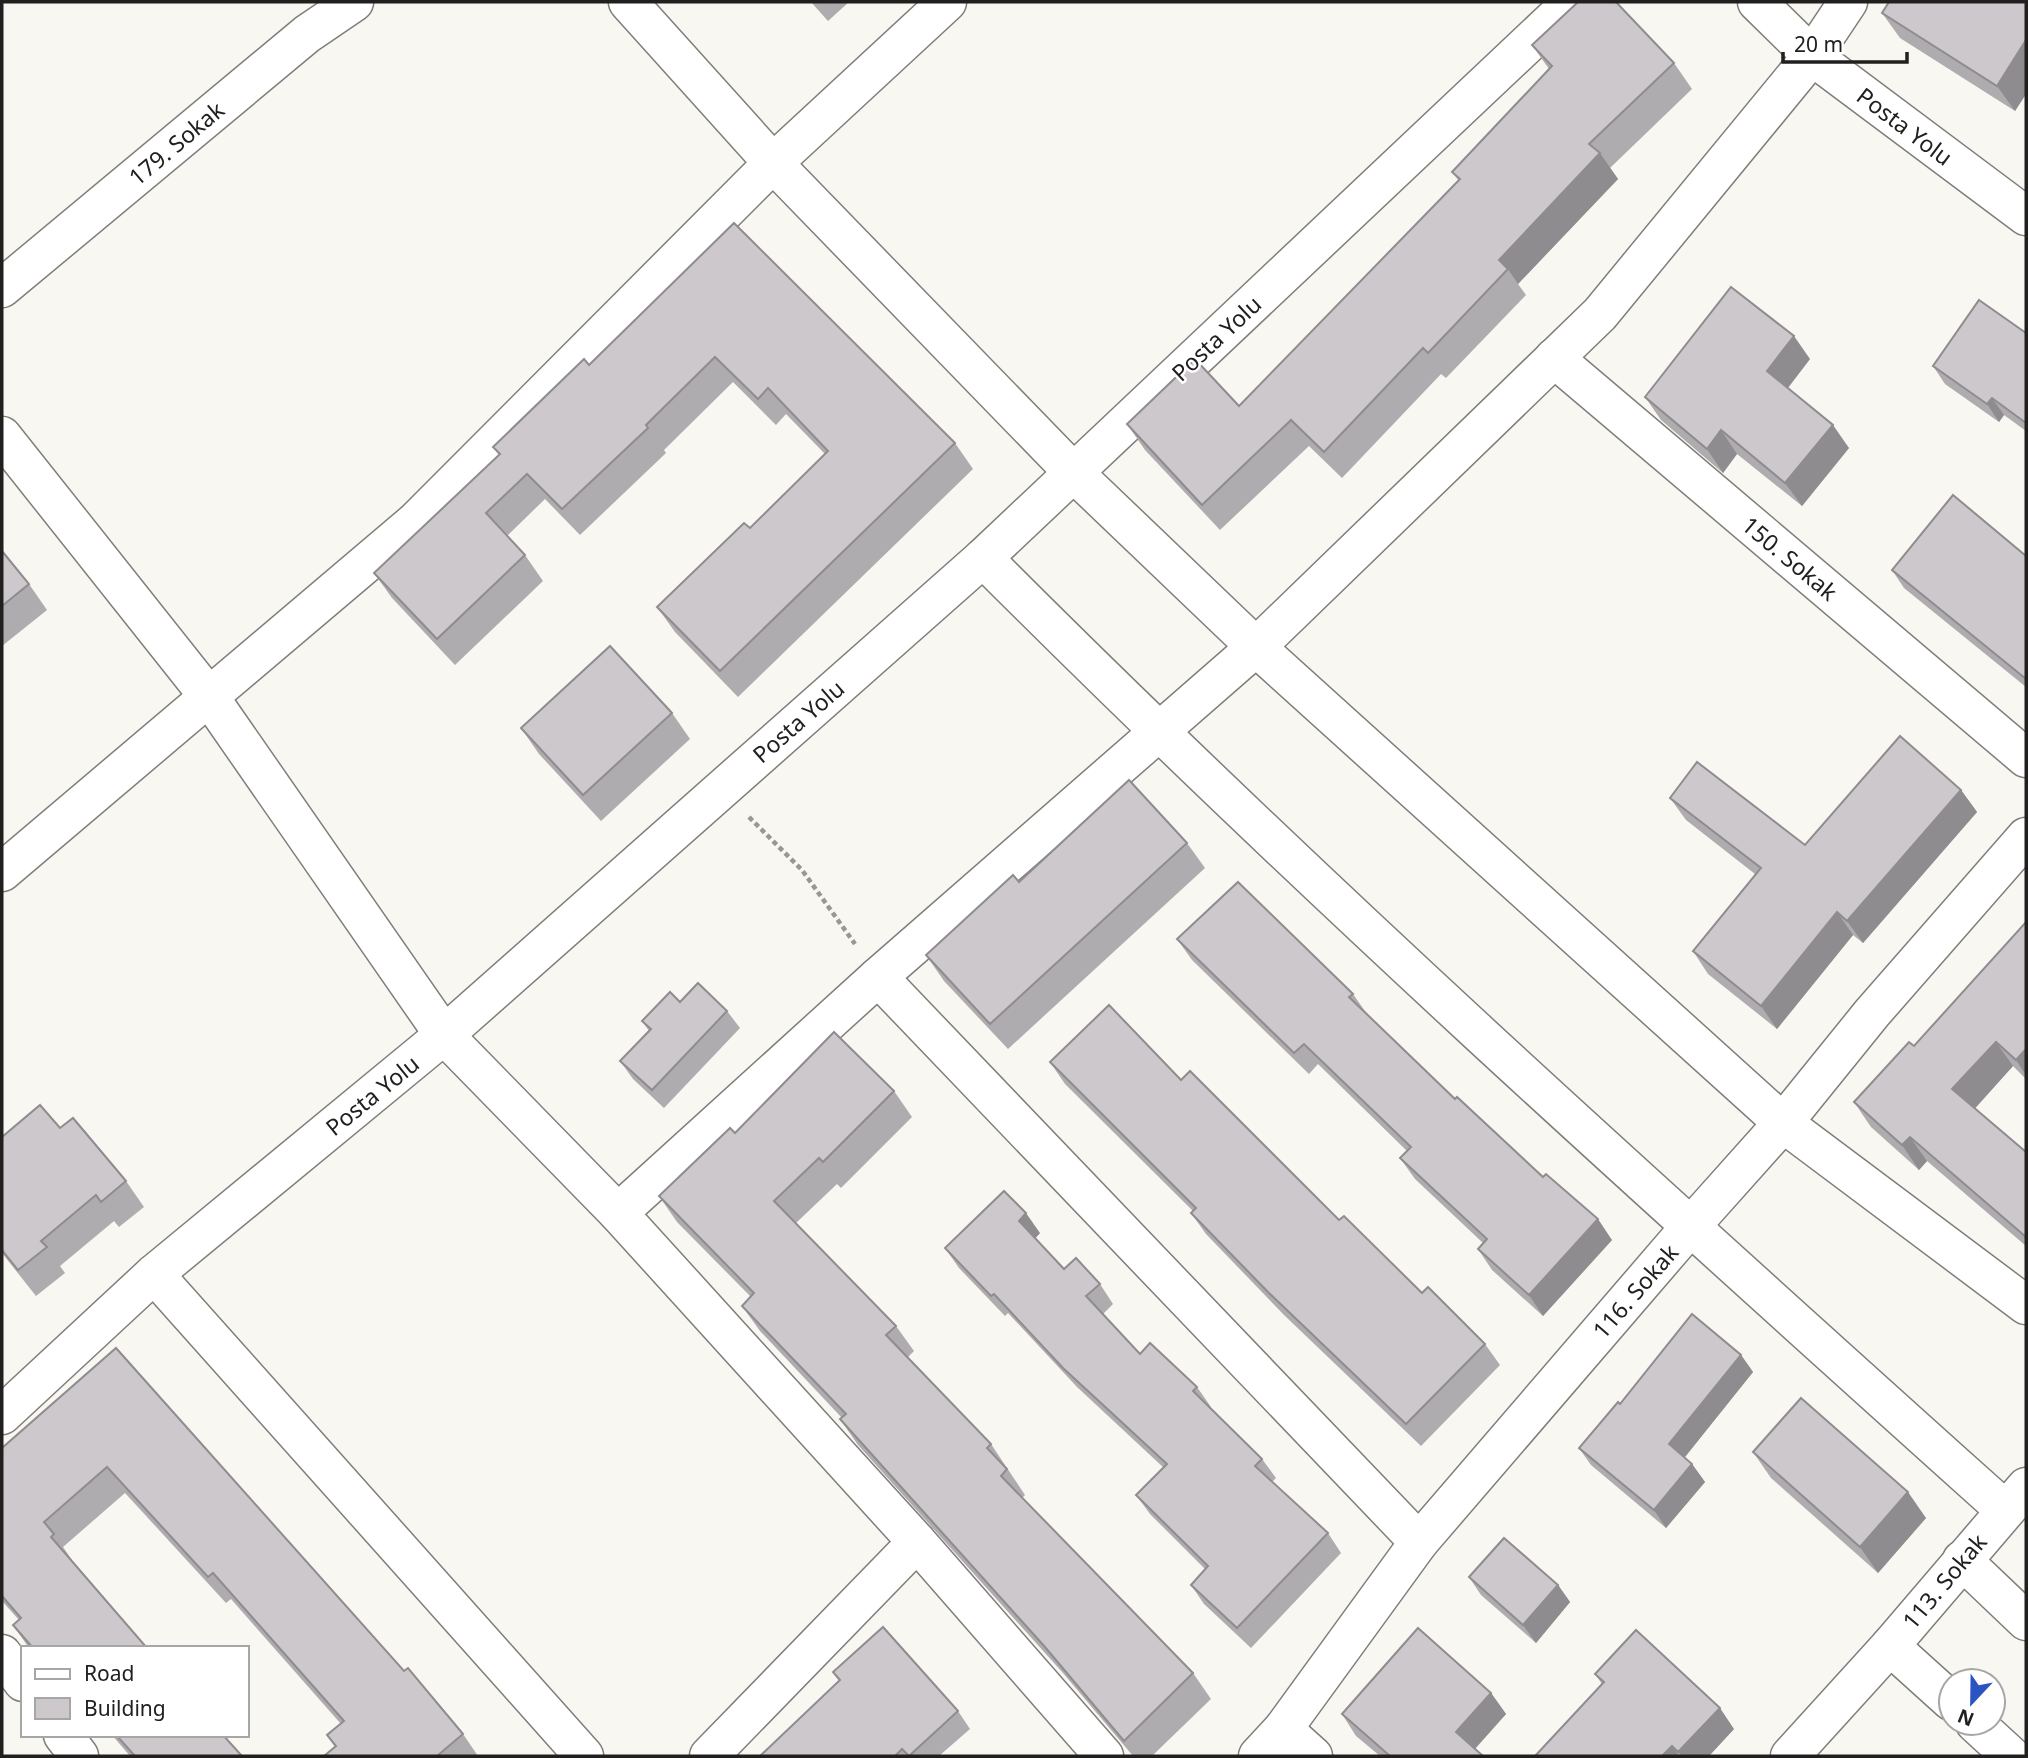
<svg xmlns="http://www.w3.org/2000/svg" width="2028" height="1758" viewBox="0 0 2028 1758" font-family="'Noto Sans',sans-serif">
  <style>
    .lines { fill: none; stroke-linecap: round; stroke-linejoin: round }
    .minor-casing { stroke: #807e7a; stroke-width: 41 }
    .path { stroke: #999793; stroke-width: 4.5; stroke-dasharray: 5 3.5; stroke-linecap: butt }
    .minor { stroke: #fff; stroke-width: 38 }
    .wall { fill: #afacaf }
    .shaded-wall { fill: #8f8c8f }
    .building { fill: #ccc8cc; stroke: #8f8c8f; stroke-width: 2 }
    .labels { text-anchor: middle; dominant-baseline: central; stroke-width: 5; stroke-linejoin: round; paint-order: stroke }
    .street-label { font-size: 23px; fill: #21201e; stroke: #fff }
  </style>
  <rect width="100%" height="100%" fill="#f9f7f1"/>
  <g class="lines">
    <g class="minor-casing">
      <g id="minor">
        <polyline points="628,2 773,163 1073,472 1256,647 1783,1123 2026,1305"/>
        <polyline points="1757,2 1812,56 2026,216"/>
        <polyline points="2,288 307,34 354,2"/>
        <polyline points="1554,358 2026,758"/>
        <polyline points="2,436 210,698 444,1035 618,1213 917,1542"/>
        <path d="M983 558C1312 888 1659 1199 2005 1510"/>
        <polyline points="2,872 416,521 773,163 947,2"/>
        <polyline points="878,977 1419,1542"/>
        <polyline points="618,1213 878,977 1256,647 1600,314 1812,56 1848,2"/>
        <polyline points="154,1274 584,1756"/>
        <polyline points="2,1415 154,1274 444,1035 983,558 1572,2"/>
        <polyline points="1962,1560 2026,1621"/>
        <polyline points="2,1654 23,1682"/>
        <polyline points="1951,1701 1890,1646 2026,1487"/>
        <polyline points="1975,1723 2011,1756"/>
        <polyline points="1283,1729 1313,1756"/>
        <polyline points="63,1735 79,1756"/>
        <polyline points="709,1756 917,1542 1104,1756"/>
        <polyline points="1258,1756 1283,1729 1419,1542 1690,1227 1783,1123 1872,1013 2026,837"/>
        <polyline points="1790,1756 1890,1646"/>
      </g>
    </g>
    <polyline class="path" points="749,817 802,870 855,944"/>
    <use href="#minor" class="minor"/>
  </g>
  <g class="wall">
    <polygon points="811,2 849,2 828,21"/>
    <polygon points="2026,2 2026,94 2015,111 1900,38 1882,13"/>
    <polygon points="1532,45 1674,63 1692,89 1610,168 1618,179 1518,284 1526,295 1446,378 1441,374 1342,478 1309,446 1220,530 1145,450 1127,424 1239,406 1459,181 1452,172 1549,69"/>
    <polygon points="734,223 955,443 973,469 738,697 675,632 657,607 750,528 825,454 786,414 776,425 733,382 664,450 666,453 580,535 545,499 507,536 525,555 543,581 455,665 392,598 374,573 499,455 493,447 589,365"/>
    <polygon points="2026,333 2026,431 2004,415 1999,422 1945,384 1933,366"/>
    <polygon points="1810,359 1788,388 1849,448 1802,506 1737,454 1723,473 1661,420 1645,397"/>
    <polygon points="2,551 29,584 47,610 2,646"/>
    <polygon points="2026,556 2026,687 1904,588 1892,570"/>
    <polygon points="672,713 690,739 601,821 539,754 521,728"/>
    <polygon points="1961,790 1977,812 1863,943 1853,935 1777,1029 1708,974 1693,951 1755,874 1686,820 1670,798 1805,845"/>
    <polygon points="1187,843 1205,868 1008,1049 944,981 926,955 1019,882"/>
    <polygon points="2026,922 2026,1079 2013,1066 1975,1108 2026,1152 2026,1246 1927,1161 1919,1170 1871,1127 1854,1102 1914,1046"/>
    <polygon points="1177,939 1353,994 1367,1014 1455,1099 1612,1240 1543,1316 1492,1270 1478,1249 1483,1243 1415,1179 1400,1158 1407,1151 1318,1064 1309,1074 1192,960"/>
    <polygon points="680,1002 727,1011 740,1028 664,1108 633,1079 620,1061 649,1031 642,1021"/>
    <polygon points="1050,1062 1181,1080 1422,1293 1485,1344 1500,1365 1421,1446 1284,1315 1206,1234 1191,1213 1193,1211 1065,1084"/>
    <polygon points="894,1091 912,1117 841,1188 837,1184 796,1223 896,1326 914,1351 907,1358 991,1444 1025,1495 1022,1498 1193,1673 1211,1699 1152,1756 1133,1756 1063,1673 858,1445 840,1419 842,1418 760,1331 742,1306 751,1297 677,1222 659,1196 735,1133"/>
    <polygon points="60,1128 126,1181 144,1207 119,1227 114,1221 60,1266 65,1273 36,1296 2,1253 2,1137"/>
    <polygon points="1040,1233 1035,1238 1064,1269 1100,1284 1113,1304 1103,1314 1140,1354 1197,1387 1211,1407 1210,1407 1262,1459 1276,1478 1272,1482 1328,1533 1341,1553 1251,1648 1204,1604 1191,1585 1205,1569 1150,1514 1136,1495 1164,1468 1077,1387 1008,1313 1005,1316 959,1268 945,1248"/>
    <polygon points="116,1348 404,1671 463,1734 478,1756 324,1756 335,1747 327,1735 341,1724 231,1599 226,1603 125,1493 63,1547 72,1560 71,1561 147,1648 29,1648 13,1625 19,1620 2,1601 2,1448"/>
    <polygon points="1741,1355 1753,1372 1684,1458 1692,1464 1705,1482 1666,1528 1591,1465 1579,1448 1620,1404"/>
    <polygon points="1753,1452 1926,1518 1878,1573 1771,1478"/>
    <polygon points="1469,1577 1558,1585 1570,1602 1536,1643 1481,1595"/>
    <polygon points="833,1672 958,1711 970,1729 939,1756 760,1756 839,1681"/>
    <polygon points="1595,1674 1734,1729 1709,1756 1535,1756 1602,1684"/>
    <polygon points="1491,1693 1506,1714 1475,1749 1483,1756 1380,1756 1356,1736 1342,1714"/>
    <polygon points="112,1735 223,1735 242,1756 130,1756"/>
  </g>
  <g class="shaded-wall">
    <polygon points="2026,40 2026,94 2015,111 1997,86"/>
    <polygon points="1600,153 1618,179 1518,284 1508,269 1499,260"/>
    <polygon points="1794,336 1810,359 1783,394 1767,371"/>
    <polygon points="1992,398 2004,415 1999,422 1987,404"/>
    <polygon points="1833,425 1849,448 1802,506 1785,483"/>
    <polygon points="1721,430 1737,454 1723,473 1707,449"/>
    <polygon points="1961,790 1977,812 1863,943 1847,921"/>
    <polygon points="1837,912 1853,935 1777,1029 1761,1006"/>
    <polygon points="1996,1042 2013,1066 1970,1114 1952,1089"/>
    <polygon points="2026,1049 2026,1075 2016,1060"/>
    <polygon points="1910,1137 1927,1161 1919,1170 1902,1145"/>
    <polygon points="1026,1213 1040,1233 1033,1241 1019,1221"/>
    <polygon points="1598,1219 1612,1240 1543,1316 1529,1295"/>
    <polygon points="1741,1355 1753,1372 1681,1462 1669,1444"/>
    <polygon points="1692,1464 1705,1482 1666,1528 1654,1510"/>
    <polygon points="1908,1492 1926,1518 1878,1573 1860,1547"/>
    <polygon points="1558,1585 1570,1602 1536,1643 1523,1625"/>
    <polygon points="1491,1693 1506,1714 1471,1753 1456,1732"/>
    <polygon points="1720,1708 1734,1729 1709,1756 1682,1756 1678,1752"/>
    <polygon points="1672,1746 1679,1756 1662,1756"/>
  </g>
  <g class="building">
    <polygon points="1578,2 1616,2 1674,63 1589,144 1600,153 1499,260 1508,269 1428,353 1423,348 1324,452 1291,420 1202,505 1127,424 1195,359 1239,406 1460,179 1452,172 1552,66 1532,45"/>
    <polygon points="1889,2 2026,2 2026,40 1997,86 1882,13"/>
    <polygon points="734,223 955,443 720,671 657,607 744,523 750,528 828,451 768,388 758,399 715,357 646,425 648,428 562,509 527,474 486,513 525,555 437,639 374,573 500,454 493,447 584,359 589,365"/>
    <polygon points="1731,287 1794,336 1767,371 1833,425 1785,483 1721,430 1707,449 1645,397"/>
    <polygon points="1979,300 2026,333 2026,423 1992,398 1987,404 1933,366"/>
    <polygon points="1953,495 2026,556 2026,679 1892,570"/>
    <polygon points="2,551 29,584 2,606"/>
    <polygon points="610,646 672,713 583,795 521,728"/>
    <polygon points="1900,736 1961,790 1847,921 1837,912 1761,1006 1693,951 1761,868 1670,798 1697,762 1805,845"/>
    <polygon points="1129,780 1187,843 990,1024 926,955 1013,875 1019,882"/>
    <polygon points="1238,882 1353,994 1349,997 1455,1099 1457,1097 1543,1177 1546,1174 1598,1219 1529,1295 1478,1249 1487,1239 1400,1158 1411,1147 1304,1044 1294,1053 1177,939"/>
    <polygon points="2026,922 2026,1049 2016,1060 1996,1042 1952,1089 2026,1152 2026,1237 1910,1137 1902,1145 1854,1102 1909,1042 1914,1046"/>
    <polygon points="698,983 727,1011 652,1090 620,1061 651,1029 642,1021 670,992 680,1002"/>
    <polygon points="1109,1005 1181,1080 1190,1071 1339,1220 1344,1216 1422,1293 1428,1287 1485,1344 1406,1424 1269,1293 1191,1213 1196,1208 1050,1062"/>
    <polygon points="834,1032 894,1091 823,1162 819,1158 774,1201 896,1326 886,1335 991,1444 987,1448 1007,1469 1001,1476 1193,1673 1124,1741 1045,1647 840,1419 846,1414 742,1306 754,1293 659,1196 730,1128 735,1133"/>
    <polygon points="40,1105 60,1128 73,1118 126,1181 101,1202 96,1195 41,1241 47,1247 18,1270 2,1250 2,1137"/>
    <polygon points="1004,1191 1026,1213 1019,1221 1064,1269 1076,1258 1100,1284 1086,1296 1140,1354 1150,1343 1197,1387 1193,1391 1262,1459 1255,1466 1328,1533 1237,1628 1191,1585 1208,1566 1136,1495 1167,1464 1063,1368 994,1294 991,1296 945,1248"/>
    <polygon points="1692,1314 1741,1355 1669,1444 1692,1464 1654,1510 1579,1448 1618,1402 1620,1404"/>
    <polygon points="116,1348 404,1671 408,1668 463,1734 437,1756 324,1756 336,1746 327,1735 344,1721 213,1573 208,1577 107,1467 44,1522 54,1534 51,1537 147,1648 33,1648 13,1625 21,1618 2,1596 2,1448"/>
    <polygon points="1801,1398 1908,1492 1860,1547 1753,1452"/>
    <polygon points="1504,1538 1558,1585 1523,1625 1469,1577"/>
    <polygon points="883,1627 958,1711 909,1756 902,1749 895,1756 760,1756 840,1680 833,1672"/>
    <polygon points="1418,1628 1491,1693 1456,1732 1483,1756 1390,1756 1342,1714"/>
    <polygon points="1636,1630 1720,1708 1678,1752 1672,1746 1662,1756 1535,1756 1604,1682 1595,1674"/>
    <polygon points="116,1735 223,1735 242,1756 135,1756"/>
  </g>
  <g class="labels">
    <g class="street-label">
      <text transform="translate(1905 126) rotate(37)">Posta Yolu</text>
      <text transform="translate(176 143) rotate(-40)">179. Sokak</text>
      <text transform="translate(1216 338) rotate(-43)">Posta Yolu</text>
      <text transform="translate(1790 558) rotate(40)">150. Sokak</text>
      <text transform="translate(798 721) rotate(-41)">Posta Yolu</text>
      <text transform="translate(372 1095) rotate(-39)">Posta Yolu</text>
      <text transform="translate(1635 1291) rotate(-49)">116. Sokak</text>
      <text transform="translate(1944 1581) rotate(-50)">113. Sokak</text>
    </g>
  </g>
  <rect width="2028" height="1758" fill="none" stroke="#21201e" stroke-width="7"/>
  <rect x="21" y="1646" width="228" height="91" fill="#ffffff" stroke="#a6a6a5" stroke-width="2"/>
  <rect x="35" y="1669" width="35" height="10" fill="#ffffff" stroke="#a6a6a5" stroke-width="2"/>
  <text x="84" y="1681" font-size="21" fill="#21201e">Road</text>
  <rect x="35" y="1698" width="35" height="21" fill="#ccc8cc" stroke="#a6a6a5" stroke-width="2"/>
  <text x="84" y="1716" font-size="21" fill="#21201e">Building</text>
  <g transform="translate(1972 1702) rotate(202)"><circle r="33" fill="#ffffff" stroke="#a6a6a5" stroke-width="2"/>
  <path d="M0-5L12 26L0 18L-12 26Z" fill="#2b53c2"/>
  <text y="-10" font-size="19" font-weight="bold" text-anchor="middle" fill="#21201e">N</text>
  </g>
  <path d="M1783 52v10h124v-10" fill="none" stroke="#21201e" stroke-width="3.5"/>
  <text x="1794" y="52" font-size="21" fill="#21201e" stroke="#ffffff" stroke-width="5" paint-order="stroke">20 m</text>
</svg>
